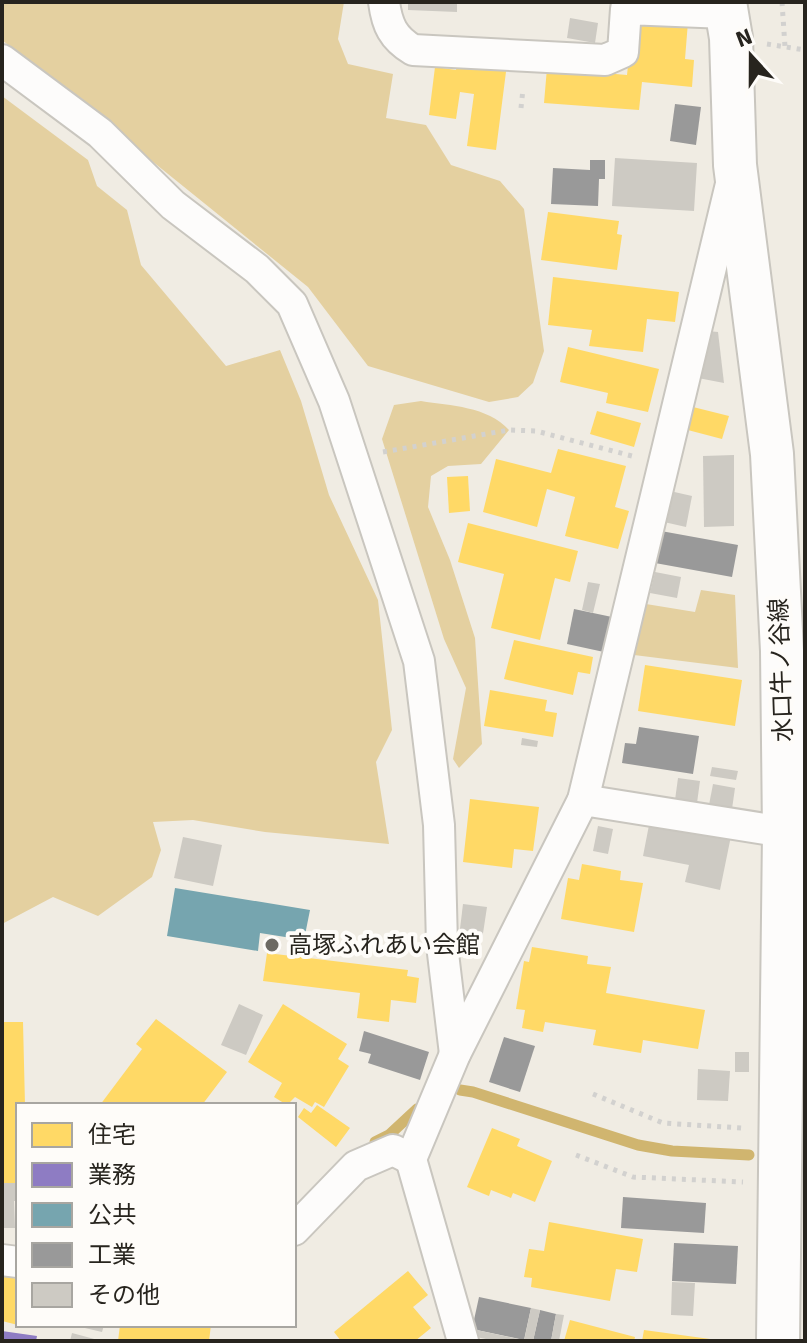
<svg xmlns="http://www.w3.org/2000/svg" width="807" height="1343" viewBox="0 0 807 1343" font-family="Signika,'Noto Sans JP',sans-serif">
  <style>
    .green { fill: #e4d0a0 }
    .homes { fill: #ffd966 }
    .offices { fill: #8e7cc3 }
    .public { fill: #76a5af }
    .industry { fill: #999 }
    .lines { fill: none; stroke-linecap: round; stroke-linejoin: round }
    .stream { stroke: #d0b56f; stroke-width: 11 }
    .building { fill: #cdcac3 }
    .street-casing { stroke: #c9c6bf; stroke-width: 34 }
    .secondary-casing { stroke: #c9c6bf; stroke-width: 46 }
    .path { stroke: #d2d1cf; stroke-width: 5; stroke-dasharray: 4 6; stroke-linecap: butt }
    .street { stroke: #fdfcfb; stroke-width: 30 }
    .secondary { stroke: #fdfcfb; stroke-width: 42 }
    .poi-dot { fill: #6d6a63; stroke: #fefcf9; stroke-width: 3 }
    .labels { text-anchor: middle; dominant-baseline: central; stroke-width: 8; stroke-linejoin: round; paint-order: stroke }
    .street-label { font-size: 24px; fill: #27241e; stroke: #fefcf9 }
    .poi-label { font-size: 24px; fill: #27241e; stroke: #fefcf9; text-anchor: start }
  </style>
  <rect width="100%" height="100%" fill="#f0ece3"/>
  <g class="green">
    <polygon points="2,2 344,2 338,39 348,64 393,74 386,118 426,125 451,165 500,181 524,209 544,351 533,383 518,397 489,402 368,366 308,287 2,40"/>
    <polygon points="2,96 88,160 97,186 127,210 141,265 226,366 280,350 301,401 329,495 378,600 392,730 376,762 389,844 265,832 193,820 153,822 161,850 152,877 98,916 53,897 2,924"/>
    <path d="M421 401C451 406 487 406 509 430L481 464 448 466 431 476 428 507 450 560 475 638 482 744 459 768 453 759 466 688 444 639 382 439 394 405Z"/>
    <polygon points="701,590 735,595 738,668 634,655 646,604 695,612"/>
  </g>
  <g class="homes">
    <polygon points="633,18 688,22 685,59 694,60 692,87 642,82 639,110 544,103 547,68 627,75"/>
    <polygon points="458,58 507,64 496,150 467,146 474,94 460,92 456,119 429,115 435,67 456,70"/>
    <polygon points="548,212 619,221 617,234 622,235 617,270 541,260"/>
    <polygon points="553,277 679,292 675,322 647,319 643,352 589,346 592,330 548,325"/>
    <polygon points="568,347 659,369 648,412 606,403 608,393 560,382"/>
    <polygon points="689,406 729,416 722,439 684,429"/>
    <polygon points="597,411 641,423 634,447 590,434"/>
    <polygon points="558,449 626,466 615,507 629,511 618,549 565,536 575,497 547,489 537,527 483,512 496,459 551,473"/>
    <polygon points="468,476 470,511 449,513 447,477"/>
    <polygon points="468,523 578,551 570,582 555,578 540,640 491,628 504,574 458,562"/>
    <polygon points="514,640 593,657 590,674 578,672 573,695 504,679"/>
    <polygon points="645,665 742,680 735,726 638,711"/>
    <polygon points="490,690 547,700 545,711 557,713 553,737 484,726"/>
    <polygon points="470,799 539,807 533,851 514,849 512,868 463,862"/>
    <polygon points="582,864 621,871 620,880 643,883 634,932 561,919 568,878 579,880"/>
    <polygon points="532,947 588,956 587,964 611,967 606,993 705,1010 698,1049 643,1040 641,1053 593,1045 596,1030 545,1022 543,1032 522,1028 525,1010 516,1009 524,961 529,962"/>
    <polygon points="267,953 408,970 407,976 419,978 416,1003 391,1000 389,1022 357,1018 360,993 263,981"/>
    <polygon points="283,1004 347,1044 338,1059 349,1066 324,1107 315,1102 312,1107 295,1097 287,1105 274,1097 282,1083 248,1062"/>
    <polygon points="156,1019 227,1072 202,1105 100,1105 142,1049 136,1044"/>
    <polygon points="2,1022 23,1022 25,1105 18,1105 18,1183 2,1183"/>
    <polygon points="317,1105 350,1128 336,1147 298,1117 304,1108 311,1113"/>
    <polygon points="492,1128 520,1139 517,1146 552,1161 535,1202 513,1193 511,1198 491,1190 489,1196 467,1187"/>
    <polygon points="549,1222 643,1239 637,1272 616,1269 610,1301 531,1287 532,1278 524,1277 529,1249 544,1251"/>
    <polygon points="408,1271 428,1295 413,1307 431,1328 415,1341 341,1341 334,1332"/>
    <polygon points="2,1276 18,1279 18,1325 2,1321"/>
    <polygon points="570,1320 635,1337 634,1341 564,1341"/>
    <polygon points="120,1325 211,1325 209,1341 118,1341"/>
    <polygon points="644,1330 710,1339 710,1341 642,1341"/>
  </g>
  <polygon class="offices" points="2,1331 37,1336 36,1341 2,1341"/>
  <polygon class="public" points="175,888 310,910 304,940 260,933 258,951 167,936"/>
  <g class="industry">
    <polygon points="675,104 701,107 696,145 670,141"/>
    <polygon points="590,160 605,160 605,179 599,179 598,206 551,204 553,168 590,170"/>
    <polygon points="661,531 738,545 732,577 655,563"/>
    <polygon points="574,609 612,617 604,652 567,644"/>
    <polygon points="639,727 699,736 693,774 622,763 625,743 636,744"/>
    <polygon points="364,1031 429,1052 420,1080 368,1063 371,1054 359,1051"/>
    <polygon points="504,1037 535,1046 520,1092 489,1082"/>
    <polygon points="623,1197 706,1203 704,1233 621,1228"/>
    <polygon points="674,1243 738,1246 736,1284 672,1281"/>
    <polygon points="479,1297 531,1308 524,1340 472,1329"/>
    <polygon points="540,1310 556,1314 551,1341 533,1341"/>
  </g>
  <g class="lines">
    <g class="stream">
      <polyline points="460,1090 473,1092 638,1145 672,1151 749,1155"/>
      <polyline points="375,1142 389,1135 417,1109"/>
    </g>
  </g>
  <g class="building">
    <polygon points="408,2 457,2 457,12 408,10"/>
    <polygon points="570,18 598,23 595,43 567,38"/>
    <polygon points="615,158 697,163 694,211 612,206"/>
    <polygon points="708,331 718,332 724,383 698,378"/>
    <polygon points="734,455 734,526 704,527 703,456"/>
    <polygon points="670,491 692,496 686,527 664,522"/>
    <polygon points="655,572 681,577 677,598 650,593"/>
    <polygon points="588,582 600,584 593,613 582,610"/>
    <polygon points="522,738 538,741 537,747 521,745"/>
    <polygon points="712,767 738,771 736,780 710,776"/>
    <polygon points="678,778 700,781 697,803 675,800"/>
    <polygon points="713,784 735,788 732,809 709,805"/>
    <polygon points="650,820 731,836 720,890 685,882 689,865 643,856"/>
    <polygon points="598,826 613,829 608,854 593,851"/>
    <polygon points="183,837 222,845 213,886 174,878"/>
    <polygon points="463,904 487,907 482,940 459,937"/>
    <polygon points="239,1004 263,1015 246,1055 221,1045"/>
    <rect x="735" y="1052" width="14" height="20"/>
    <polygon points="698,1069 730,1071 728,1101 697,1100"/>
    <polygon points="2,1183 18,1183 18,1201 14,1201 15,1228 2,1228"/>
    <polygon points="672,1282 695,1283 693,1316 671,1315"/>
    <polygon points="531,1308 540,1310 533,1341 524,1341"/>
    <polygon points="556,1314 564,1315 559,1341 551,1341"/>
    <polygon points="72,1325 104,1325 102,1332"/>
    <polygon points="472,1329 523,1340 523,1341 496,1341 471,1336"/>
    <polygon points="72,1333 98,1340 97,1341 70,1341"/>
  </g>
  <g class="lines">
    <g class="street-casing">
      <g id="street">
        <path d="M384 2C387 25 393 38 413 50L605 60 623 52 626 9 726 13"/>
        <polyline points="2,60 100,133 173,205 257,269 292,304 334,401 419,661 439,825 442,945 455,1054"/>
        <polyline points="583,800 784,832"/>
        <polyline points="294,1230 356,1166 393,1150 411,1159"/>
        <polyline points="2,1260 18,1262"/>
        <polyline points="463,1341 411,1159 455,1054 583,800 731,184"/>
      </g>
    </g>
    <g class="secondary-casing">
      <polyline id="secondary" points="725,2 731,38 735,165 772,454 782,651 784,832 778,1341"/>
    </g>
    <g class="path">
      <polyline points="782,2 785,47"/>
      <polyline points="767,44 805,50"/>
      <polyline points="521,108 523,89"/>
      <polyline points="383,452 509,430 536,431 632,456"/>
      <polyline points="593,1094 663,1123 742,1128"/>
      <polyline points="576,1155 633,1177 743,1182"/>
    </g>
    <use href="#street" class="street"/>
    <use href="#secondary" class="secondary"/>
  </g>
  <circle class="poi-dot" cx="272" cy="945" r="8"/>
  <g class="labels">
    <g class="street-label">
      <text transform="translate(781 670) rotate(-92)">水口牛ノ谷線</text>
    </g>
    <g class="poi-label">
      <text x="288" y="945">高塚ふれあい会館</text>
    </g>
  </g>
  <rect width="807" height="1343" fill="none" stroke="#27241e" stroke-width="8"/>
  <rect x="16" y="1103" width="280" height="224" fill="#fefcf9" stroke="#a8a6a1" stroke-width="2"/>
  <rect x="32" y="1123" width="40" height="24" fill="#ffd966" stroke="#a8a6a1" stroke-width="2"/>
  <text x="88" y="1143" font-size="24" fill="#27241e">住宅</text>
  <rect x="32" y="1163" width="40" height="24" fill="#8e7cc3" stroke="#a8a6a1" stroke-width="2"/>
  <text x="88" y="1183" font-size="24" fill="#27241e">業務</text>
  <rect x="32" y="1203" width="40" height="24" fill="#76a5af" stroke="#a8a6a1" stroke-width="2"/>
  <text x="88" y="1223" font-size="24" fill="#27241e">公共</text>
  <rect x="32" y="1243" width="40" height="24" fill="#999999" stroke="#a8a6a1" stroke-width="2"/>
  <text x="88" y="1263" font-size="24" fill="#27241e">工業</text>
  <rect x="32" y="1283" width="40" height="24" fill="#cdcac3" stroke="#a8a6a1" stroke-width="2"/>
  <text x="88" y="1303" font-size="24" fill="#27241e">その他</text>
  <g transform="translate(751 56) rotate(339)" stroke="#fefcf9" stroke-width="6" paint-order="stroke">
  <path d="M0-6L14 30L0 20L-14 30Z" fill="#27241e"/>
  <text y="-12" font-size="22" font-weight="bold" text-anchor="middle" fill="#27241e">N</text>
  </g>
</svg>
